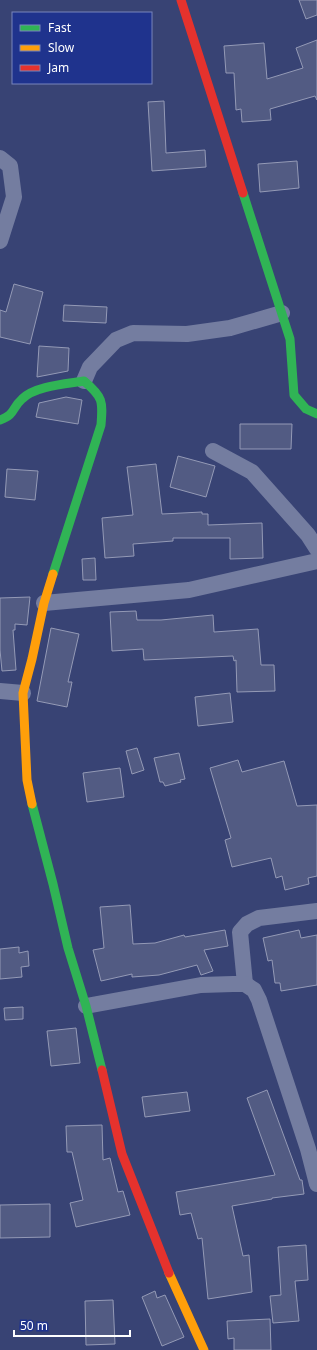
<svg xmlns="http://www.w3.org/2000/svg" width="317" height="1350" viewBox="0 0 317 1350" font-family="'Noto Sans',sans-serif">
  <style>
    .building { fill: #525b83; stroke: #949ab6 }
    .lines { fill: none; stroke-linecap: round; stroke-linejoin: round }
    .street { stroke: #747da0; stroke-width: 16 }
    .fast { stroke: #30b455; stroke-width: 9 }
    .slow { stroke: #ff9f0a; stroke-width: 9 }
    .jam { stroke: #e5322d; stroke-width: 9 }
  </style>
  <rect width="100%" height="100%" fill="#384374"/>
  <g class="building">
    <polygon points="299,0 317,0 317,15 306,19"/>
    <polygon points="317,40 317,100 315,96 270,109 271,120 242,122 241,109 236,110 234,73 226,73 224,46 264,43 267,79 303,68 296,48"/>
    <polygon points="164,101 166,153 205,150 206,167 152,171 148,102"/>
    <polygon points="297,161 299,188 260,192 258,164"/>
    <polygon points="14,284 43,292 30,344 0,337 0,310 6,312"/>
    <polygon points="64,305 107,307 106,323 63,321"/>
    <polygon points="39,346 69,348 68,371 37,377"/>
    <polygon points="66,397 82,400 78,424 36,417 39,403"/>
    <polygon points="240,424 292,424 291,449 240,449"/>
    <polygon points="178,456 215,466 206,497 170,487"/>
    <polygon points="156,464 162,514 202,512 202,514 208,514 208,525 262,523 263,558 230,559 230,538 173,538 173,541 133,544 134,556 105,558 102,518 133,515 127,467"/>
    <polygon points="7,469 38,471 35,500 5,497"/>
    <polygon points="95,558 96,580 83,580 82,559"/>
    <polygon points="30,597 27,625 15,624 15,630 13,630 16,670 2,671 0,650 0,598"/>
    <polygon points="136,611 137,620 161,620 213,615 214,632 258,629 261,665 274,665 275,691 237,692 236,660 234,661 233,656 144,660 143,649 112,651 110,612"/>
    <polygon points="51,628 79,634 68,682 72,682 67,707 37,701"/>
    <polygon points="230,693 233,722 198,726 195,697"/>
    <polygon points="137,748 144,770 132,774 126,751"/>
    <polygon points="179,753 185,779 180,780 181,782 165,786 163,782 160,782 154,758"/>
    <polygon points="238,760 242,772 284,761 297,806 317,805 317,876 308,878 309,884 285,890 282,876 276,878 271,858 232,867 225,840 231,838 210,768"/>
    <polygon points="120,768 124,797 87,802 83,773"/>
    <polygon points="130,905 133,944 155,943 184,935 185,937 225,930 228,946 204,950 213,971 201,975 197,965 159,975 132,977 132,974 101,981 93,950 104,948 100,907"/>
    <polygon points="299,930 301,938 317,935 317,985 281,991 280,983 275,983 272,960 268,961 263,938"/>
    <polygon points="19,947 19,953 28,951 29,966 21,967 22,977 0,979 0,949"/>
    <polygon points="23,1007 23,1019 5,1020 4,1008"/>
    <polygon points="76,1028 80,1063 51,1066 47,1031"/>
    <polygon points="267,1090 300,1180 302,1180 304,1194 272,1198 272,1199 232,1206 243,1256 249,1255 252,1292 208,1299 202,1238 198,1239 191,1213 180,1215 176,1192 275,1175 247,1098"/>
    <polygon points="187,1092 190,1111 145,1117 142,1097"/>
    <polygon points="102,1125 103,1160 110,1158 118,1192 123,1191 130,1215 76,1227 70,1203 83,1200 72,1152 67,1152 66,1126"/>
    <polygon points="50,1204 50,1237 0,1238 0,1205"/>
    <polygon points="306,1245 308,1280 295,1281 299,1321 273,1323 270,1296 281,1295 278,1247"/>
    <polygon points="155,1291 157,1298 165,1295 184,1337 162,1346 142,1297"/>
    <polygon points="113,1300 115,1344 86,1345 85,1301"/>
    <polygon points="270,1319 271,1350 234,1350 234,1338 228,1339 227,1321"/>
  </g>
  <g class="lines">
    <g class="street">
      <polyline points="0,158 10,166 14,197 0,241"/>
      <polyline points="84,381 90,367 116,340 133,333 187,334 230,328 282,313"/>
      <polyline points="213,451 252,472 308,535 317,549"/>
      <polyline points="44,603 189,590 317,561"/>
      <polyline points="0,691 23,693"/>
      <polyline points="245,984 240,932 247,924 259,918 317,911"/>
      <polyline points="86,1006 201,985 233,984 245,984 254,990 259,1000 308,1149 317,1184"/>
    </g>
    <g class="fast">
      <polyline points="243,193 290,339 294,395 306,409 317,414"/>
      <path d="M0 420C16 414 11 409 22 399 35 386 66 384 84 381 103 397 103 401 101 425L53 574"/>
      <polyline points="32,804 53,884 68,948 86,1006 102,1070"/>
    </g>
    <g class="slow">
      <polyline points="32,804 27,780 23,693 32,659 44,603 53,574"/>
      <polyline points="169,1273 204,1350"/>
    </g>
    <g class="jam">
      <polyline points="181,0 243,193"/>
      <polyline points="102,1070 122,1154 169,1273"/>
    </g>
  </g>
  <rect x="12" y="12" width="140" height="72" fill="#1f338d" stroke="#7985bb"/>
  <rect x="20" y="25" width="20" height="6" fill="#30b455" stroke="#7985bb"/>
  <text x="48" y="32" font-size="12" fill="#ffffff">Fast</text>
  <rect x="20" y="45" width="20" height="6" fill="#ff9f0a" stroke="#7985bb"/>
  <text x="48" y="52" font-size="12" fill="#ffffff">Slow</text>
  <rect x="20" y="65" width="20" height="6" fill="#e5322d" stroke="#7985bb"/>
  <text x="48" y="72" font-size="12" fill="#ffffff">Jam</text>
  <path d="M14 1330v6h116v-6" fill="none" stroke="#ffffff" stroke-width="2"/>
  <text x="20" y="1330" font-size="12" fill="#ffffff" stroke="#1f338d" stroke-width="3" paint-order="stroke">50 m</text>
</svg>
